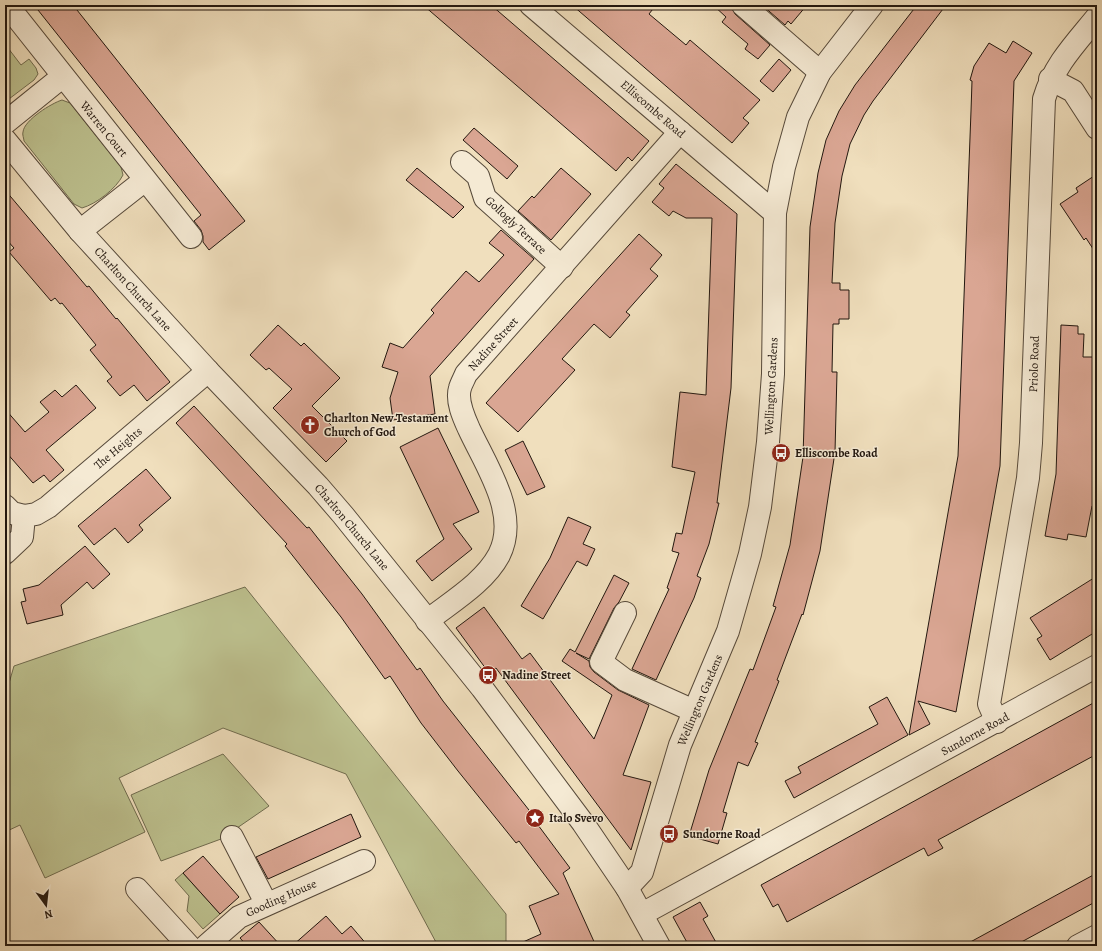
<svg xmlns="http://www.w3.org/2000/svg" width="1102" height="951" viewBox="0 0 1102 951" font-family="Alegreya,serif">
  <style>
    .green { fill: #bdc18f; stroke: #706c4f }
    .building { fill: #daa693; stroke: #22170f }
    .lines { fill: none; stroke-linecap: round; stroke-linejoin: round }
    .minor-casing { stroke: #56493a; stroke-width: 24 }
    .minor { stroke: #f5ead4; stroke-width: 22 }
    .labels { text-anchor: middle; dominant-baseline: central; stroke-width: 3; stroke-linejoin: round; paint-order: stroke }
    .street-label { font-size: 12px; fill: #22170f; stroke: #f5ead4 }
    .poi-label { font-size: 12px; font-weight: bold; fill: #22170f; stroke: #f5ead4; text-anchor: start }
  </style>
  <rect width="100%" height="100%" fill="#f0dfbd"/>
  <filter id="stains"><feTurbulence type="fractalNoise" baseFrequency=".005" numOctaves="4"/><feColorMatrix values="0 0 0 0 .2 0 0 0 0 .09 0 0 0 0 .02 0 0 0 .5 -.17"/></filter>
  <radialGradient id="worn" r=".72"><stop offset=".6" stop-color="#630" stop-opacity="0"/><stop offset="1" stop-color="#630" stop-opacity=".3"/></radialGradient>
  <g class="green">
    <polygon points="5,44 21,65 29,59 36,68 38,74 34,80 5,102"/>
    <path d="M62 100 70 103 121 167 123 175C116 189 96 204 82 208L74 204 24 141C24 139 22 134 23 132 24 120 52 103 62 100Z"/>
    <polygon points="245,587 506,914 506,946 438,946 346,774 223,728 119,778 145,832 45,878 20,825 5,832 5,697 14,666"/>
    <polygon points="223,754 269,806 221,839 161,861 131,795"/>
    <polygon points="183,873 220,914 203,929 187,911 189,896 175,880"/>
  </g>
  <g class="building">
    <polygon points="34,5 73,5 245,221 209,250 203,242 203,236 201,230 194,221 201,215"/>
    <polygon points="423,5 491,5 649,141 632,161 628,157 616,171"/>
    <polygon points="572,5 656,5 649,14 686,45 690,40 760,100 743,118 749,123 732,143"/>
    <polygon points="713,5 731,5 735,14 770,45 758,59 745,49 748,44 722,22 726,17"/>
    <polygon points="762,5 807,5 791,24 788,21 785,25"/>
    <polygon points="917,5 946,5 873,101 864,115 850,144 842,176 835,223 832,283 840,283 840,290 849,290 849,319 839,319 839,324 833,324 832,372 837,372 835,452 820,551 803,615 802,614 777,680 779,681 755,742 758,743 748,766 738,762 723,812 727,813 718,844 689,836 709,770 750,669 753,670 776,607 773,606 790,545 803,457 810,227 818,173 826,140 839,111 855,85"/>
    <polygon points="1013,41 1032,53 1014,81 1000,466 956,712 918,701 930,724 909,735 958,456 971,111 972,81 970,80 974,66 989,43 1006,53"/>
    <polygon points="779,59 791,70 773,92 760,81"/>
    <polygon points="474,128 518,166 507,179 463,140"/>
    <polygon points="676,164 737,214 731,388 717,503 719,503 709,544 697,576 701,578 694,598 656,680 632,669 669,589 667,588 679,553 672,551 676,533 682,534 695,472 672,467 680,392 706,395 712,218 686,218 673,211 669,216 652,202 664,188 659,184"/>
    <polygon points="417,168 464,207 453,218 406,180"/>
    <polygon points="561,168 591,194 551,240 518,211 532,196 534,198"/>
    <polygon points="1097,174 1097,255 1086,238 1084,240 1060,204 1078,192 1076,188"/>
    <polygon points="5,190 87,287 89,286 116,319 117,318 170,382 147,401 134,385 120,396 107,381 112,377 90,350 96,345 62,303 60,304 55,298 51,301 9,252 14,248 5,238"/>
    <polygon points="501,230 534,259 430,376 435,414 393,420 390,398 398,372 382,367 390,343 403,348 434,313 431,310 466,271 479,282 504,255 489,243"/>
    <polygon points="639,234 662,255 650,269 658,276 626,312 630,315 610,338 594,324 562,359 575,370 518,432 486,403"/>
    <polygon points="278,325 301,346 304,343 340,378 312,406 347,441 326,462 273,408 292,389 269,368 266,370 250,355"/>
    <polygon points="1061,325 1078,326 1078,334 1084,334 1083,357 1097,357 1097,497 1095,507 1092,506 1086,537 1068,534 1067,540 1045,536 1056,474"/>
    <polygon points="76,385 96,408 46,450 64,470 50,482 44,475 33,483 5,451 5,409 25,432 49,412 40,402 55,390 62,397"/>
    <polygon points="194,406 307,528 309,527 362,594 417,670 420,668 443,701 540,824 538,825 570,868 563,873 596,946 514,946 541,934 529,906 559,894 519,841 516,843 458,771 421,723 390,676 385,679 341,617 285,546 287,544 176,423"/>
    <polygon points="438,428 479,512 453,524 472,549 432,581 416,561 444,539 400,447"/>
    <polygon points="523,441 545,487 527,495 505,450"/>
    <polygon points="146,469 171,498 139,525 143,530 128,543 115,528 94,545 78,526"/>
    <polygon points="568,517 591,527 583,544 595,549 587,566 577,561 543,619 521,606 550,558"/>
    <polygon points="85,546 110,574 93,589 87,582 61,605 63,615 27,624 21,602 26,601 23,589 39,585"/>
    <polygon points="614,575 629,583 619,602 614,608 589,659 576,653 589,661 590,667 594,672 618,690 649,705 623,775 651,782 631,850 496,668 489,673 456,628 484,607 522,659 530,653 594,739 612,695 562,661 570,649 575,652"/>
    <polygon points="1097,576 1097,631 1050,660 1037,639 1042,636 1030,618"/>
    <polygon points="887,697 908,735 794,798 785,781 801,773 798,767 878,724 869,707"/>
    <polygon points="1097,701 1097,754 938,840 943,848 928,856 924,848 787,922 778,904 773,907 761,885"/>
    <polygon points="351,814 361,837 268,879 256,857"/>
    <polygon points="203,856 239,897 220,914 183,873"/>
    <polygon points="1097,873 1097,901 1014,946 963,946"/>
    <polygon points="700,902 708,916 703,919 718,946 689,946 673,917"/>
    <polygon points="326,916 342,934 351,926 368,946 292,946"/>
    <polygon points="259,922 281,946 247,946 240,938"/>
  </g>
  <g class="lines">
    <g class="minor-casing">
      <g id="minor">
        <polyline points="7,5 191,237"/>
        <polyline points="531,5 775,213"/>
        <polyline points="743,5 820,72"/>
        <polyline points="1050,79 1073,91 1097,128"/>
        <polyline points="5,123 62,77"/>
        <polyline points="5,140 80,231 208,371 318,486 343,515 482,688 583,823 627,888 659,946"/>
        <polyline points="462,162 478,176 485,198 562,267"/>
        <polyline points="80,231 145,180"/>
        <polyline points="5,506 12,513 24,516"/>
        <polyline points="5,553 22,537 24,516 36,514 48,507 208,371"/>
        <polyline points="625,613 601,662 625,680 694,711"/>
        <path d="M427 621C451 602 484 583 499 555 520 514 486 466 469 429 464 418 456 401 460 388 461 384 464 379 466 374L680 132"/>
        <path d="M997 722 989 704 1028 478 1031 443 1044 99C1054 65 1075 44 1097 17"/>
        <polyline points="232,837 266,903"/>
        <polyline points="627,888 642,872 680,745 728,631 750,554 760,507 768,442 773,374 775,213 784,167 798,117 820,72 872,5"/>
        <polyline points="137,889 189,946"/>
        <polyline points="642,914 1097,666"/>
        <polyline points="206,946 239,917 364,861"/>
        <polyline points="1078,946 1097,936"/>
      </g>
    </g>
    <use href="#minor" class="minor"/>
  </g>
  <defs>
    <g id="church-disc" transform="scale(1)"><circle r="9.5" fill="#8f2418" stroke="#f5ead4"/><path d="M-1.2-6h2.4v3.5h3.3v2.4h-3.3V6h-2.4V-.1h-3.3v-2.4h3.3Z" fill="#fff"/></g>
    <g id="bus-disc" transform="scale(1)"><circle r="9.5" fill="#8f2418" stroke="#f5ead4"/><path d="M-5-6H5V4H4V6H2V4H-2V6H-4V4H-5ZM-3.5-4V0h7V-4ZM-3.5 1.2v1.5H-2V1.2ZM2 1.2v1.5H3.5V1.2Z" fill="#fff"/></g>
    <g id="sight-disc" transform="scale(1)"><circle r="9.5" fill="#8f2418" stroke="#f5ead4"/><path d="M0-6L1.8-2.2L6-1.7L2.9 1.2L3.7 5.4L0 3.3L-3.7 5.4L-2.9 1.2L-6-1.7L-1.8-2.2Z" fill="#fff"/></g>
  </defs>
  <g fill-rule="evenodd">
    <use href="#church-disc" x="310" y="425"/>
    <use href="#bus-disc" x="781" y="453"/>
    <use href="#bus-disc" x="488" y="675"/>
    <use href="#sight-disc" x="535" y="818"/>
    <use href="#bus-disc" x="669" y="834"/>
  </g>
  <g class="labels">
    <g class="street-label">
      <text transform="translate(653 109) rotate(41)">Elliscombe Road</text>
      <text transform="translate(104 129) rotate(51)">Warren Court</text>
      <text transform="translate(516 225) rotate(43)">Gollogly Terrace</text>
      <text transform="translate(133 289) rotate(48)">Charlton Church Lane</text>
      <text transform="translate(493 344) rotate(-48)">Nadine Street</text>
      <text transform="translate(1034 364) rotate(-88)">Priolo Road</text>
      <text transform="translate(771 386) rotate(-87)">Wellington Gardens</text>
      <text transform="translate(118 448) rotate(-40)">The Heights</text>
      <text transform="translate(352 527) rotate(50)">Charlton Church Lane</text>
      <text transform="translate(700 700) rotate(-67)">Wellington Gardens</text>
      <text transform="translate(975 734) rotate(-29)">Sundorne Road</text>
      <text transform="translate(281 898) rotate(-24)">Gooding House</text>
    </g>
    <g class="poi-label">
      <text x="324" y="418">Charlton New Testament<tspan x="324" dy="14">Church of God</tspan></text>
      <text x="795" y="453">Elliscombe Road</text>
      <text x="502" y="675">Nadine Street</text>
      <text x="549" y="818">Italo Svevo</text>
      <text x="683" y="834">Sundorne Road</text>
    </g>
  </g>
  <rect width="1102" height="951" fill="none" stroke="#f0dfbd" stroke-width="20"/>
  <rect x="6" y="6" width="1090" height="939" fill="none" stroke="#22170f" stroke-width="2"/>
  <rect x="10" y="10" width="1082" height="931" fill="none" stroke="#22170f"/>
  <g transform="translate(46 905) rotate(165)" stroke="#f5ead4" stroke-width="3" paint-order="stroke">
  <path d="M0-3L7 15L0 10L-7 15Z" fill="#22170f"/>
  <text y="-6" font-size="11" font-weight="bold" text-anchor="middle" fill="#22170f">N</text>
  </g>
  <rect width="100%" height="100%" filter="url(#stains)"/>
  <rect width="100%" height="100%" fill="url(#worn)"/>
</svg>
